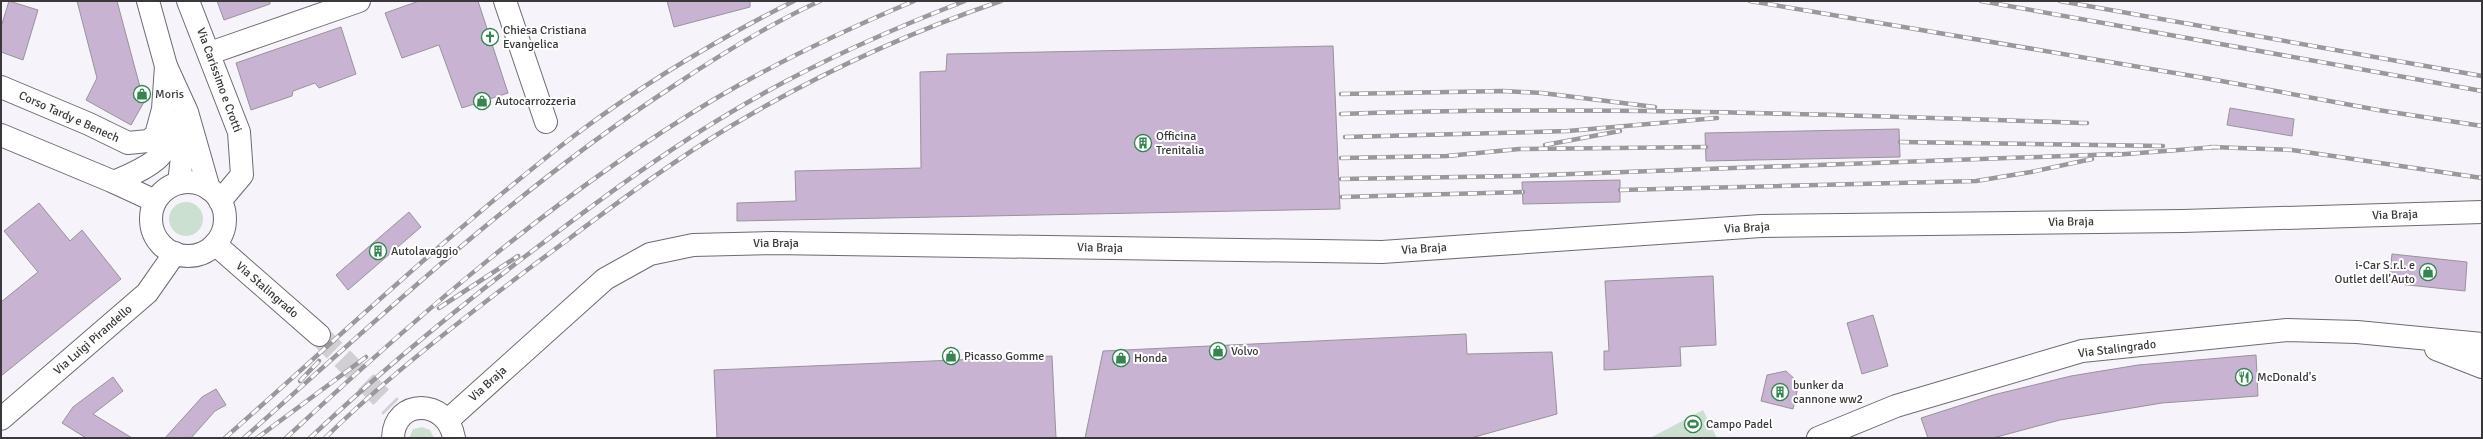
<svg xmlns="http://www.w3.org/2000/svg" width="2483" height="439" viewBox="0 0 2483 439" font-family="Signika,sans-serif">
  <style>
    .green { fill: #cbe0d0 }
    .building { fill: #c8b3d2; stroke: #98939a }
    .lines { fill: none; stroke-linecap: round; stroke-linejoin: round }
    .primary-tunnel { stroke: #d1ced4; stroke-width: 22; stroke-dasharray: 22 11; stroke-linecap: butt }
    .minor-casing { stroke: #6e6a70; stroke-width: 24 }
    .tertiary-casing { stroke: #6e6a70; stroke-width: 24 }
    .primary-casing { stroke: #6e6a70; stroke-width: 24 }
    .minor { stroke: #fff; stroke-width: 22 }
    .tertiary { stroke: #fff; stroke-width: 22 }
    .primary { stroke: #fff; stroke-width: 22 }
    .rail-casing { stroke: #9b989d; stroke-width: 4.5 }
    .rail { stroke: #fff; stroke-width: 3; stroke-dasharray: 9; stroke-linecap: butt }
    .labels { text-anchor: middle; dominant-baseline: central; stroke-width: 4; stroke-linejoin: round; paint-order: stroke }
    .poi-label { font-size: 12px; fill: #3a383b; stroke: #fff; text-anchor: start }
    .street-label { font-size: 12px; fill: #3a383b; stroke: #fff }
  </style>
  <rect width="100%" height="100%" fill="#f7f3fa"/>
  <g class="green">
    <circle cx="186" cy="219" r="17"/>
    <polygon points="1703,410 1717,438 1650,438"/>
    <polygon points="422,427 430,430 434,438 409,438 413,429"/>
  </g>
  <g class="building">
    <polygon points="9,1 38,10 23,60 1,52 1,27"/>
    <polygon points="77,1 117,1 144,102 131,125 86,100 97,78"/>
    <polygon points="217,1 270,1 270,4 224,20"/>
    <polygon points="419,1 478,1 508,93 462,108 439,45 402,58 385,13"/>
    <polygon points="667,1 750,1 750,7 674,27"/>
    <polygon points="341,27 356,74 319,88 315,83 293,91 292,96 251,110 236,63"/>
    <polygon points="1333,46 1340,209 737,221 737,203 796,201 795,171 921,168 920,72 946,71 947,54"/>
    <polygon points="2230,108 2294,119 2292,136 2227,125"/>
    <polygon points="1899,129 1900,157 1706,161 1705,133"/>
    <polygon points="1620,180 1620,202 1523,204 1522,182"/>
    <polygon points="39,203 70,241 82,230 121,279 1,376 1,302 38,272 4,231"/>
    <polygon points="409,212 421,227 348,290 336,275"/>
    <polygon points="2392,254 2467,262 2465,291 2389,283"/>
    <polygon points="1713,276 1716,345 1680,347 1681,366 1604,370 1604,351 1609,351 1605,281"/>
    <polygon points="1873,315 1888,366 1862,374 1847,323"/>
    <polygon points="1466,334 1467,354 1552,352 1557,414 1471,438 1085,438 1103,351"/>
    <polygon points="2256,355 2258,396 2162,403 2060,420 1993,438 1928,438 1921,418 1993,395 2071,376 2138,365"/>
    <polygon points="1052,356 1056,438 717,438 714,370"/>
    <polygon points="1786,371 1799,383 1793,409 1761,401 1767,375"/>
    <polygon points="113,377 123,391 93,414 132,438 86,438 62,423 73,407"/>
    <polygon points="216,389 226,405 215,411 191,438 165,438 202,397"/>
  </g>
  <g class="lines">
    <polyline class="primary-tunnel" points="319,335 391,407"/>
    <g class="minor-casing">
      <g id="minor">
        <polyline points="148,1 166,66 187,112 209,189"/>
        <polyline points="188,1 239,132 242,175 220,201"/>
        <polyline points="505,1 546,122"/>
        <polyline points="210,53 359,1"/>
        <polyline points="1,87 89,124 128,143 148,141 156,135 163,109 166,66"/>
        <path d="M114 182C143 169 181 156 166 117"/>
        <polyline points="179,183 186,123"/>
      </g>
    </g>
    <g class="tertiary-casing">
      <g id="tertiary">
        <polyline points="2436,349 2482,367"/>
        <polyline points="1,419 147,293 175,253"/>
        <polyline points="1818,438 1896,406 2082,351 2287,330 2357,332 2482,344"/>
      </g>
    </g>
    <g class="primary-casing">
      <g id="primary">
        <polyline points="1,135 114,182 155,201"/>
        <circle cx="188" cy="219" r="37"/>
        <polyline points="215,244 319,335"/>
        <polyline points="448,420 605,279 650,254 693,245 772,243 1382,252 1761,226 2183,221 2482,212"/>
        <path d="M393 438C394 398 447 398 454 438"/>
      </g>
    </g>
    <use href="#minor" class="minor"/>
    <use href="#tertiary" class="tertiary"/>
    <use href="#primary" class="primary"/>
    <g class="rail-casing">
      <g id="rail">
        <polyline points="1750,1 2216,80 2378,110 2482,126"/>
        <polyline points="1981,1 2482,91"/>
        <polyline points="2060,1 2482,76"/>
        <polyline points="1341,94 1503,91 1542,93 1655,107"/>
        <path d="M1341 114C1590 105 1839 115 2087 123"/>
        <polyline points="1345,137 1568,131 1717,118"/>
        <polyline points="1900,142 2163,146"/>
        <polyline points="1545,145 1620,131"/>
        <polyline points="2211,147 2292,150 2482,178"/>
        <polyline points="2113,155 2217,147"/>
        <polyline points="1341,158 1447,156 1519,149 1706,147"/>
        <polyline points="1341,179 1517,176 2118,154"/>
        <polyline points="1620,190 1976,181 2031,172 2092,159"/>
        <polyline points="1342,197 1523,192"/>
        <polyline points="439,308 518,256"/>
        <polyline points="300,381 319,361"/>
        <path d="M225 438C340 336 453 229 575 135 643 84 718 39 794 1"/>
        <path d="M244 438C383 314 519 187 675 85 721 54 770 24 820 1"/>
        <polyline points="257,438 366,357"/>
        <path d="M286 438C418 315 557 194 713 100 777 62 845 30 914 1"/>
        <path d="M310 438C377 374 449 315 523 258 589 208 656 157 728 114 802 69 884 32 965 1"/>
        <path d="M325 438C388 376 465 317 535 264 600 216 663 167 731 126 816 75 907 33 1001 1"/>
      </g>
    </g>
    <use href="#rail" class="rail"/>
  </g>
  <defs>
    <g id="church-ring" transform="scale(0.9)"><circle r="9.5" fill="#fff" stroke="#378351" stroke-width="1.5"/><path d="M-1.2-6h2.4v3.5h3.3v2.4h-3.3V6h-2.4V-.1h-3.3v-2.4h3.3Z" fill="#378351"/></g>
    <g id="shop-ring" transform="scale(0.9)"><circle r="9.5" fill="#fff" stroke="#378351" stroke-width="1.5"/><path d="M-5-2.5h2.3a2.7 3.5 0 0 1 5.4 0H5L5.5 6h-11ZM-1.5-2.5h3a1.5 2.3 0 0 0-3 0Z" fill="#378351"/></g>
    <g id="building-ring" transform="scale(0.9)"><circle r="9.5" fill="#fff" stroke="#378351" stroke-width="1.5"/><path d="M-4-6H4V6H1V3H-1V6H-4ZM-2.5-4.3h1.7v1.8h-1.7ZM.8-4.3h1.7v1.8H.8ZM-2.5-1h1.7V.8h-1.7ZM.8-1h1.7V.8H.8Z" fill="#378351"/></g>
    <g id="restaurant-ring" transform="scale(0.9)"><circle r="9.5" fill="#fff" stroke="#378351" stroke-width="1.5"/><path d="M-5-6h1v4h1v-4h1v4h1v-4h1v5L-1.5 .5V6h-2V.5L-5-1ZM5-6V6H3V1.5H1.5Q1.5-4 5-6Z" fill="#378351"/></g>
    <g id="stadium-ring" transform="scale(0.9)"><circle r="9.5" fill="#fff" stroke="#378351" stroke-width="1.5"/><path d="M0-5a6.5 5 0 1 0 0 10a6.5 5 0 1 0 0-10ZM-3.5-1.8h7v3.6h-7Z" fill="#378351"/></g>
  </defs>
  <g fill-rule="evenodd">
    <use href="#church-ring" x="490" y="37"/>
    <use href="#shop-ring" x="142" y="94"/>
    <use href="#shop-ring" x="482" y="101"/>
    <use href="#building-ring" x="1143" y="143"/>
    <use href="#building-ring" x="378" y="251"/>
    <use href="#shop-ring" x="2428" y="272"/>
    <use href="#shop-ring" x="1218" y="351"/>
    <use href="#shop-ring" x="951" y="356"/>
    <use href="#shop-ring" x="1121" y="358"/>
    <use href="#restaurant-ring" x="2244" y="377"/>
    <use href="#building-ring" x="1780" y="392"/>
    <use href="#stadium-ring" x="1693" y="424"/>
  </g>
  <g class="labels">
    <g class="poi-label">
      <text x="503" y="30">Chiesa Cristiana<tspan x="503" dy="14">Evangelica</tspan></text>
      <text x="155" y="94">Moris</text>
      <text x="495" y="101">Autocarrozzeria</text>
      <text x="1156" y="136">Officina<tspan x="1156" dy="14">Trenitalia</tspan></text>
      <text x="391" y="251">Autolavaggio</text>
      <text x="2415" y="265" text-anchor="end">i-Car S.r.l. e<tspan x="2415" dy="14">Outlet dell'Auto</tspan></text>
      <text x="1231" y="351">Volvo</text>
      <text x="964" y="356">Picasso Gomme</text>
      <text x="1134" y="358">Honda</text>
      <text x="2257" y="377">McDonald's</text>
      <text x="1793" y="385">bunker da<tspan x="1793" dy="14">cannone ww2</tspan></text>
      <text x="1706" y="424">Campo Padel</text>
    </g>
    <g class="street-label">
      <text transform="translate(219 80) rotate(70)">Via Carissimo e Crotti</text>
      <text transform="translate(69 117) rotate(24)">Corso Tardy e Benech</text>
      <text transform="translate(2395 215) rotate(-2)">Via Braja</text>
      <text transform="translate(2071 222) rotate(-1)">Via Braja</text>
      <text transform="translate(1747 228) rotate(-3)">Via Braja</text>
      <text x="776" y="243">Via Braja</text>
      <text transform="translate(1100 248) rotate(1)">Via Braja</text>
      <text transform="translate(1424 249) rotate(-4)">Via Braja</text>
      <text transform="translate(267 290) rotate(41)">Via Stalingrado</text>
      <text transform="translate(93 340) rotate(-41)">Via Luigi Pirandello</text>
      <text transform="translate(2117 349) rotate(-7)">Via Stalingrado</text>
      <text transform="translate(488 384) rotate(-42)">Via Braja</text>
    </g>
  </g>
  <rect width="2483" height="439" fill="none" stroke="#3a383b" stroke-width="4"/>
</svg>
